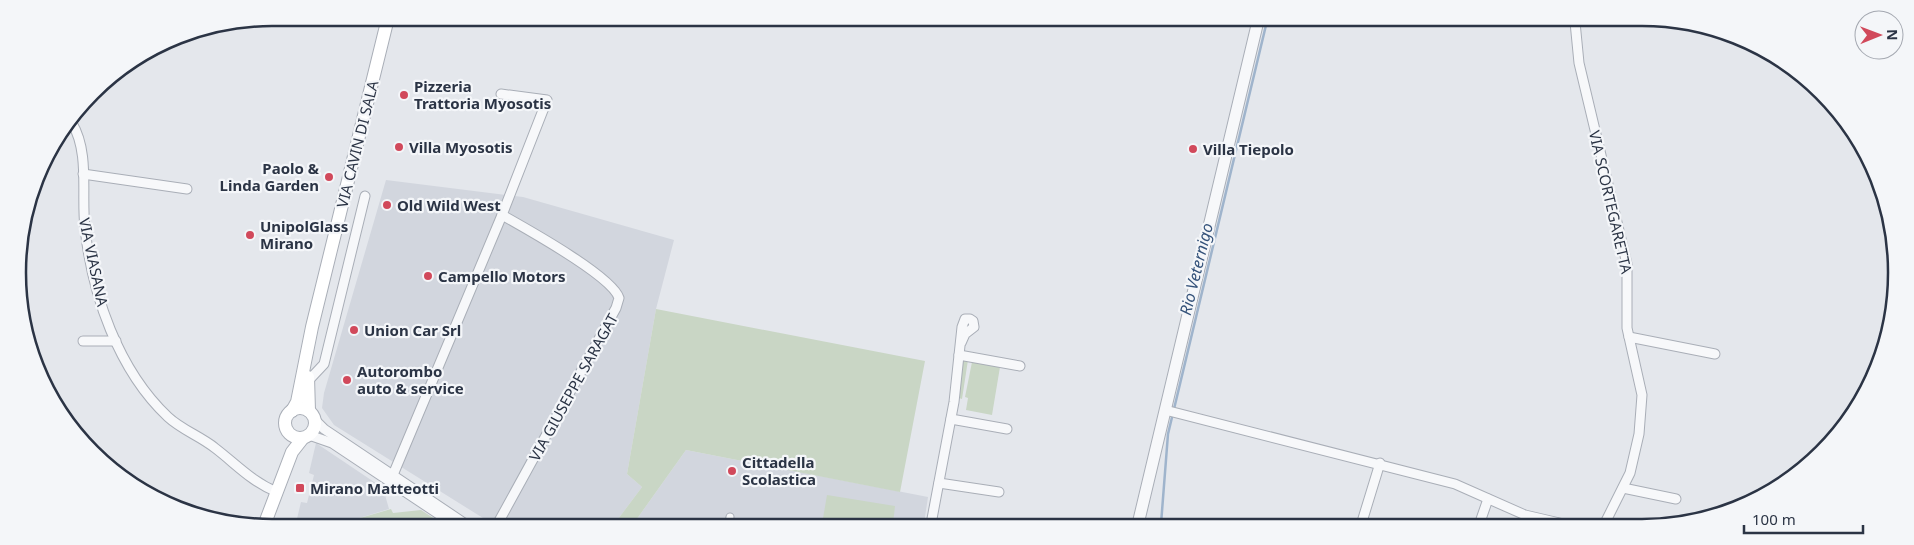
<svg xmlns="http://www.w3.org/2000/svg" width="1914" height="545" viewBox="0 0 1914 545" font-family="'Noto Sans',sans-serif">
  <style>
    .built { fill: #d2d6de }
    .green { fill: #c9d6c5 }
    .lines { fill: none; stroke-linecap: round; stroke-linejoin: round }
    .stream { stroke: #9fb4cc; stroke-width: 2.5 }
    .pedestrian-casing { stroke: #a9aeb7; stroke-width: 9 }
    .minor-casing { stroke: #a9aeb7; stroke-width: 11 }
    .tertiary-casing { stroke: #a9aeb7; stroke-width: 13 }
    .secondary-casing { stroke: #a9aeb7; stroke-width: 14 }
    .pedestrian { stroke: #f7f8fa; stroke-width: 7 }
    .minor { stroke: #f7f8fa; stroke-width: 9 }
    .tertiary { stroke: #f7f8fa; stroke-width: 11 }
    .secondary { stroke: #fff; stroke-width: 12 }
    .poi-dot { fill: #d1495b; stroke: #f4f6f9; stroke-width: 2 }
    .labels { text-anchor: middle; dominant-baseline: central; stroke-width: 4.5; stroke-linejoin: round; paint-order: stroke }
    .poi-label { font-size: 15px; font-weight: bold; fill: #2b3445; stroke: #f4f6f9; text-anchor: start }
    .street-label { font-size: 15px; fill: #2b3445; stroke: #f4f6f9 }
    .water-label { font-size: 16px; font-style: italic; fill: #34527a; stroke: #f4f6f9 }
    .rim { fill: none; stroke: #2b3445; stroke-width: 2.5 }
  </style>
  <rect width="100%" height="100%" fill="#e4e7ec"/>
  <g class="built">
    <polygon points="386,180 523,197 674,240 656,309 627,474 642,487 615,523 491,523 334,425 322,408 324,393"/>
    <polygon points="316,443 383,488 389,509 343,523 296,523 301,502 307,503 314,475 309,473"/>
    <polygon points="686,450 928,497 924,524 634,523"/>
  </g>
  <g class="green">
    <polygon points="656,309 925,361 900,492 686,450 634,523 615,523 642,487 627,474"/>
    <polygon points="968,360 962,399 959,398 962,361"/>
    <polygon points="972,362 1000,367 992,415 966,410 968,398 965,397"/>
    <polygon points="827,495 895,506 893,524 822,524"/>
    <polygon points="391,509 393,513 421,510 441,523 343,523"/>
  </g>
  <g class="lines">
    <polyline class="stream" points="1161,524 1168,434 1267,21"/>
    <g class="pedestrian-casing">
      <polyline id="pedestrian" points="729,524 730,517"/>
    </g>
    <g class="minor-casing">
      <g id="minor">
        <polyline points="1575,22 1579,63 1627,264 1627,328 1642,395 1639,434 1630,473 1604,525"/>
        <path d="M72 123C90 153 81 195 85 228 92 294 118 370 168 417 182 430 200 436 215 448 236 464 252 482 277 492"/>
        <polyline points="83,174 187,189"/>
        <polyline points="1629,337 1715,354"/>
        <polyline points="83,341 116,341"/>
        <polyline points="959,355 1020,366"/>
        <polyline points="308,381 324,364 365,196"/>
        <polyline points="1165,410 1455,484 1525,515 1568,525"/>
        <polyline points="951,419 1007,429"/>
        <polyline points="315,420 324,429 464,523"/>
        <polyline points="309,435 332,443 452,523"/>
        <polyline points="390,482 502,215 547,100 501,94"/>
        <polyline points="939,483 999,492"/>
        <polyline points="1623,488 1676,499"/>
        <path d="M498 523 616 308 619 298C612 276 525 228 502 215"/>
        <polyline points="931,524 954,402 962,327 965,319 970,319 973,321 974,327 965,334 961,343"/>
        <polyline points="1361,525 1380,463"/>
        <polyline points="1479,525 1488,499"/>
      </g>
    </g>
    <g class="tertiary-casing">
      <polyline id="tertiary" points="1138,524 1258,21"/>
    </g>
    <g class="secondary-casing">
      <g id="secondary">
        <polyline points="308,377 309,411"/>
        <circle cx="300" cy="423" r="15"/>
        <polyline points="292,411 297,402 312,327 388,18"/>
        <polyline points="265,523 292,452 303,438"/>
      </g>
    </g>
    <use href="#pedestrian" class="pedestrian"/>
    <use href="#minor" class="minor"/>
    <use href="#tertiary" class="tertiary"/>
    <use href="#secondary" class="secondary"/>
  </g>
  <g class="poi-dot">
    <circle cx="404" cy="95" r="5"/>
    <circle cx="399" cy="147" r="5"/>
    <circle cx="1193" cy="149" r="5"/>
    <circle cx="329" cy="177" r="5"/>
    <circle cx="387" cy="205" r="5"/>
    <circle cx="250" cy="235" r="5"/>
    <circle cx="428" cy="276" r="5"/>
    <circle cx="354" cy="330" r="5"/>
    <circle cx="347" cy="380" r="5"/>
    <circle cx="732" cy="471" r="5"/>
    <rect x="295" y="483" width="10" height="10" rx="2.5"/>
  </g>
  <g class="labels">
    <g class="poi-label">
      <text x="414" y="86">Pizzeria<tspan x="414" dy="17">Trattoria Myosotis</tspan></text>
      <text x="409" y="147">Villa Myosotis</text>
      <text x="1203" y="149">Villa Tiepolo</text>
      <text x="319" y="168" text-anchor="end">Paolo &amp;<tspan x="319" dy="17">Linda Garden</tspan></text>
      <text x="397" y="205">Old Wild West</text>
      <text x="260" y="226">UnipolGlass<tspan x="260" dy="17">Mirano</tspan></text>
      <text x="438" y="276">Campello Motors</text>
      <text x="364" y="330">Union Car Srl</text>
      <text x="357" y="371">Autorombo<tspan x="357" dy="17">auto &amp; service</tspan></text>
      <text x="742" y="462">Cittadella<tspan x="742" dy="17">Scolastica</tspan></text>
      <text x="310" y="488">Mirano Matteotti</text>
    </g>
    <g class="street-label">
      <text transform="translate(357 144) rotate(-76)">VIA CAVIN DI SALA</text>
      <text transform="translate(1611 202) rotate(77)">VIA SCORTEGARETTA</text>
      <text transform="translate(94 262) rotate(78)">VIA VIASANA</text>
      <text transform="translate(573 387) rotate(-61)">VIA GIUSEPPE SARAGAT</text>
    </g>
    <g class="water-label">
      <text transform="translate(1196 269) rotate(-76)">Rio Veternigo</text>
    </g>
  </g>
  <path d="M0 0H1914V545H0ZM272 26H1642A246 246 0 0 1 1888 272V273A246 246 0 0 1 1642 519H272A246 246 0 0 1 26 273V272A246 246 0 0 1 272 26Z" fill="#f4f6f9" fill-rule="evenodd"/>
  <path class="rim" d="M272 26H1642A246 246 0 0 1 1888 272V273A246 246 0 0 1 1642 519H272A246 246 0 0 1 26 273V272A246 246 0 0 1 272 26Z"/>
  <g transform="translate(1879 35) rotate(89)"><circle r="24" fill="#f4f6f9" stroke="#a4a8b1"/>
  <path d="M0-4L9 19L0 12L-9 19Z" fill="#d1495b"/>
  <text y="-8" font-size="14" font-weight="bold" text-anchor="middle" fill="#2b3445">N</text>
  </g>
  <path d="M1744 525v8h119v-8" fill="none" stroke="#2b3445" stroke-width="2.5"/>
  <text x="1752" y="525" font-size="15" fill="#2b3445" stroke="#f4f6f9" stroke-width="4" paint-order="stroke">100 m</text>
</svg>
